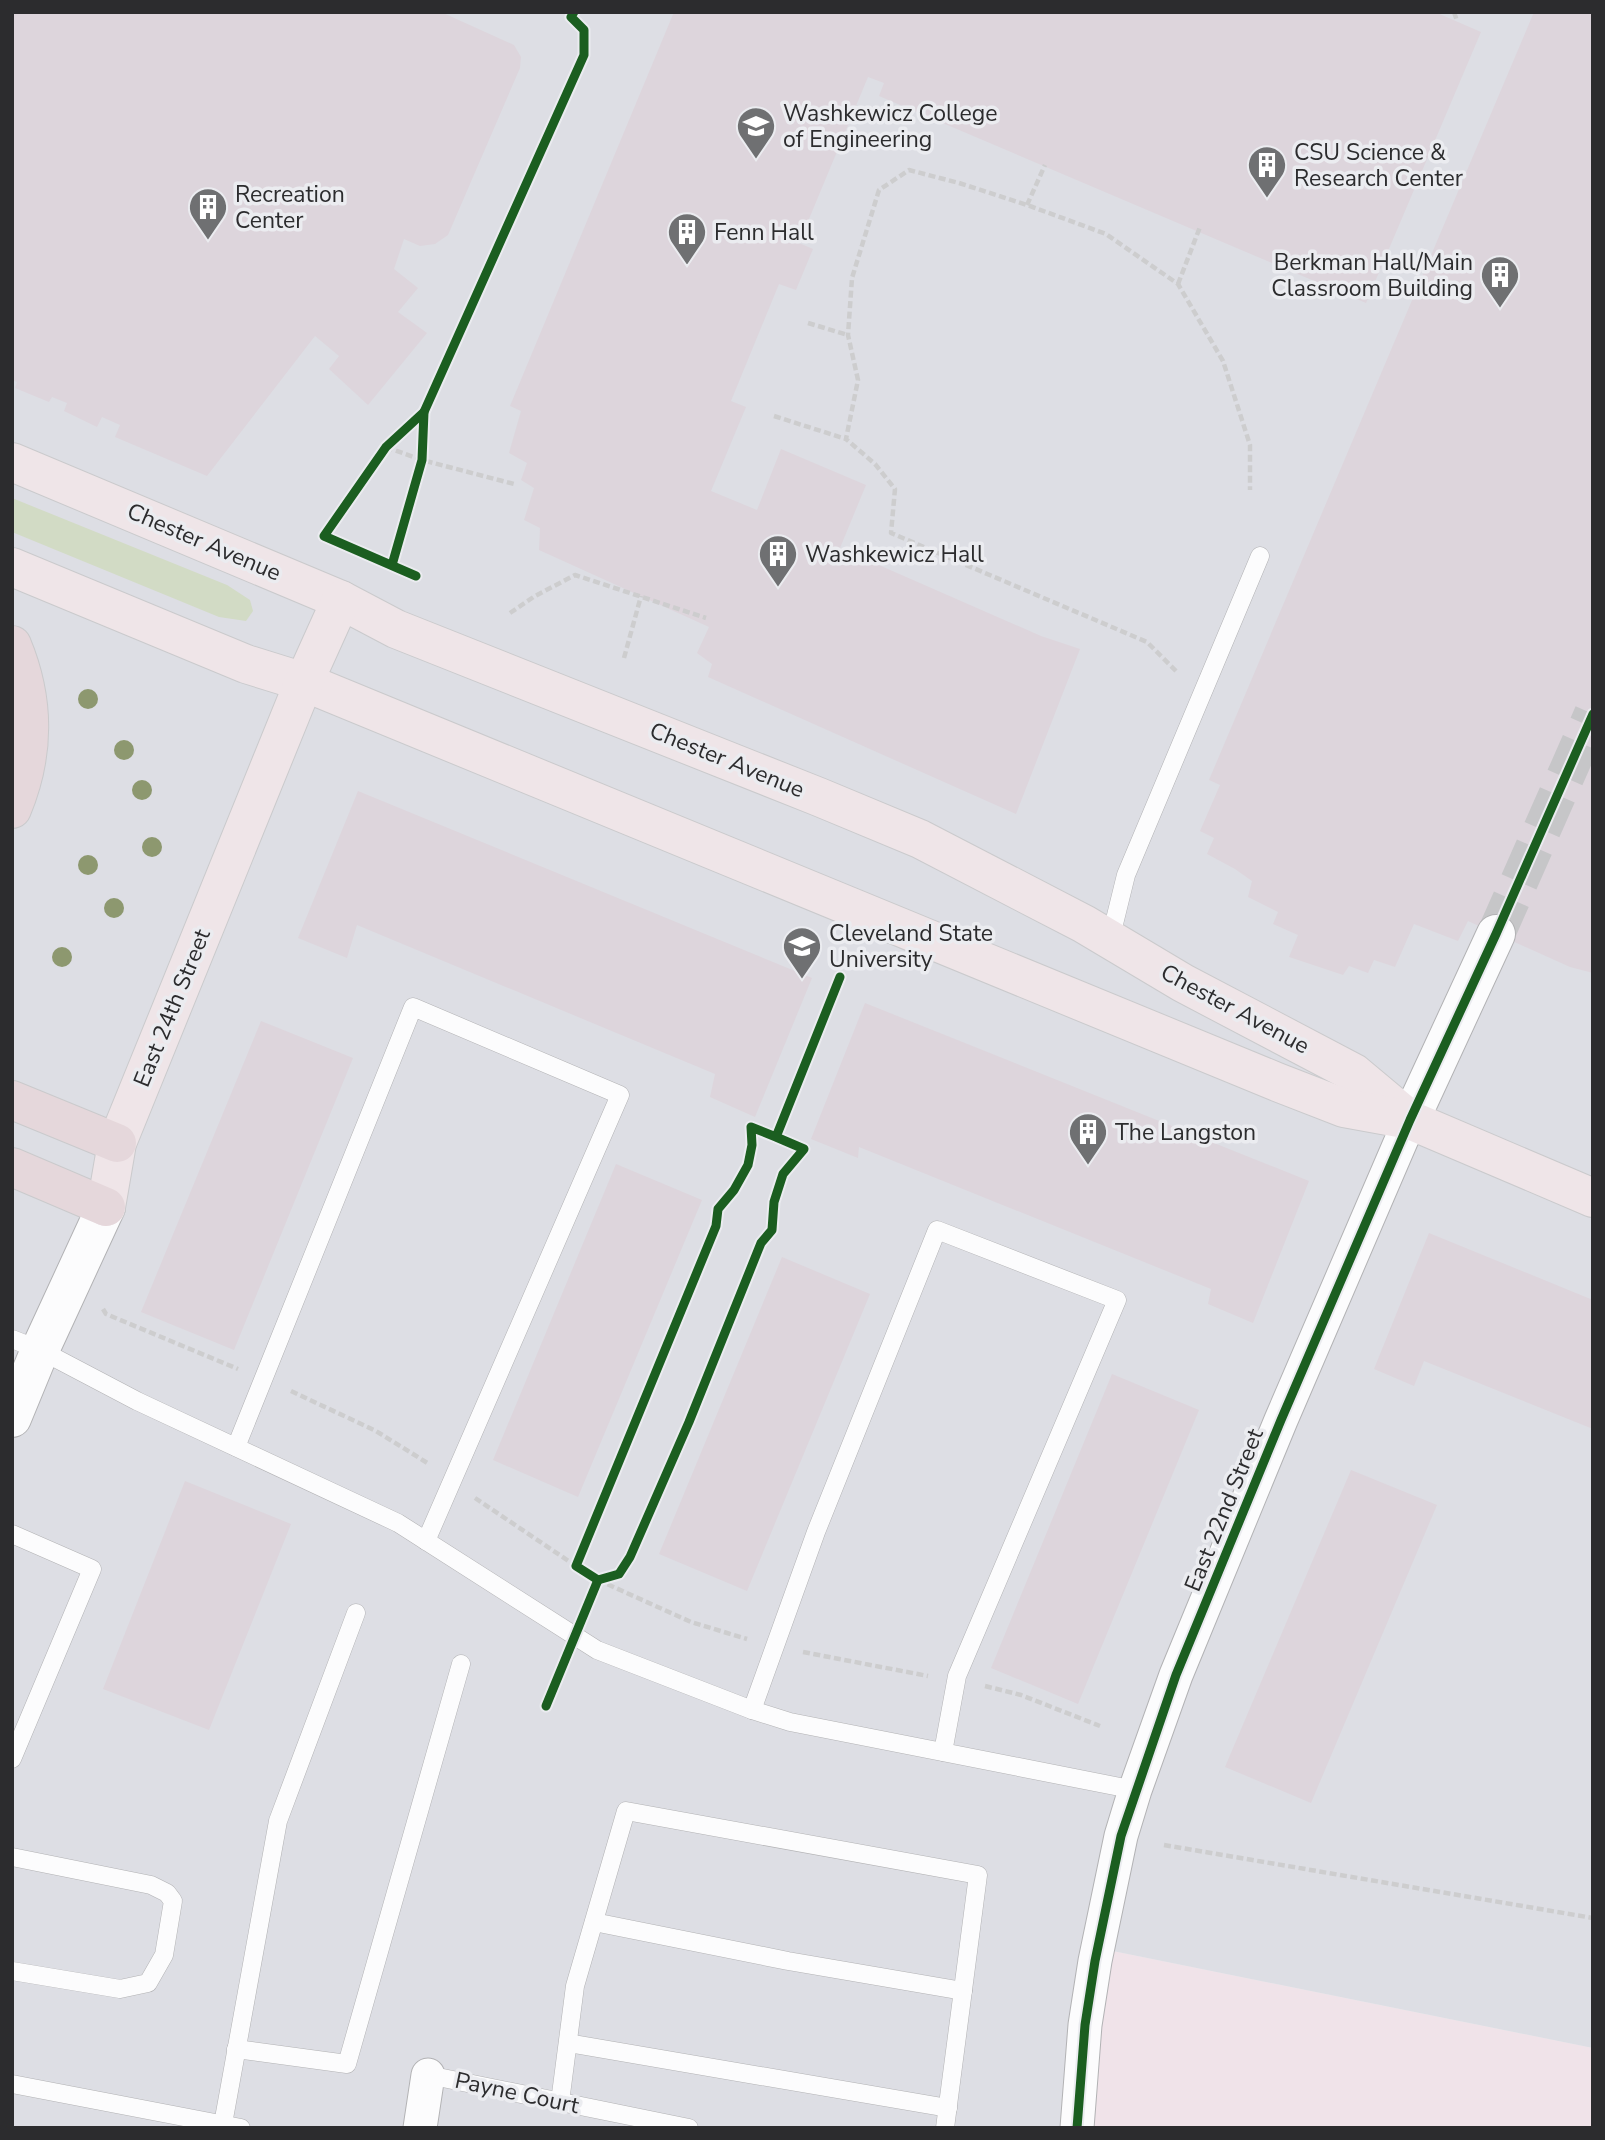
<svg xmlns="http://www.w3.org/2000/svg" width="1605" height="2140" viewBox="0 0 1605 2140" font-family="'Nunito Sans',sans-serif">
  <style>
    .commercial { fill: #f0e3e9 }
    .built { fill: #dddee4 }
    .grass { fill: #d2dbc5 }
    .building { fill: #ddd5dc }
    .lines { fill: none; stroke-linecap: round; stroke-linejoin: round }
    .secondary-tunnel { stroke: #c6c6c8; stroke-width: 38; stroke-dasharray: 38 19; stroke-linecap: butt }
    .lane-casing { stroke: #b2b2b4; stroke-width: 19 }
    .street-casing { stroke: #b2b2b4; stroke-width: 35 }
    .secondary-casing { stroke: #b2b2b4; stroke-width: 40 }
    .primary-casing { stroke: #cacacc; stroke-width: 40 }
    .highway-casing { stroke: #cacacc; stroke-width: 40 }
    .path { stroke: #cdcdce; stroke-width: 4.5; stroke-dasharray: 7 3.5; stroke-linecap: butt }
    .lane { stroke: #fcfcfd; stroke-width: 18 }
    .street { stroke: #fcfcfd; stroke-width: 33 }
    .secondary { stroke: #fcfcfd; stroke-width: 38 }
    .primary { stroke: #efe5e8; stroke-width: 38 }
    .highway { stroke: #e5d7db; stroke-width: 38 }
    .cycleway-casing { stroke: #ebecf0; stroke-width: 13 }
    .cycleway { stroke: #1b5e20; stroke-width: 9 }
    .tree { fill: #8d986f }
    .labels { text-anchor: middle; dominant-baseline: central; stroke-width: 7; stroke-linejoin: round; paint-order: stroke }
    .poi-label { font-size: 23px; fill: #2c2c2e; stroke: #ebecf0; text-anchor: start }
    .street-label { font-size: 23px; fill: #2c2c2e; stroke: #ebecf0 }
  </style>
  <rect width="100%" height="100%" fill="#ecedef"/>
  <polygon class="commercial" points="1098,1948 1593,2048 1593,2128 1077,2128"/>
  <polygon class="built" points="12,12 1593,12 1593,2048 1098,1948 1077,2128 12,2128"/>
  <polygon class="grass" points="12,498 227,585 250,600 253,611 246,621 219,617 12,532"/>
  <g class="building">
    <polygon points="12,12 441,12 514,45 521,57 520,68 448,235 435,244 420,246 404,239 394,269 418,288 398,312 427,333 368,405 329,369 339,356 315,336 207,476 115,437 120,425 102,417 97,427 64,411 67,403 52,397 49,402 15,388 17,382 12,380"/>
    <polygon points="674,12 1435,12 1481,32 1366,303 879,96 884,83 868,77 799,243 813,249 796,290 779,284 731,401 746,407 711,491 757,510 781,449 866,485 840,548 1041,636 1080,649 1016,814 708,677 712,664 697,653 709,627 539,550 540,528 524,520 534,488 521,480 527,463 509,453 521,411 510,406"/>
    <polygon points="1534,12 1593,12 1593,973 1570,967 1468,921 1458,941 1414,924 1395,967 1374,960 1368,973 1349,966 1343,975 1289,957 1298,935 1273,924 1278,912 1248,897 1252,881 1235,869 1207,854 1214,838 1200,831 1220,785 1209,780"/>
    <polygon points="358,791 812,978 755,1117 710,1097 715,1074 357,925 347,958 298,938"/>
    <polygon points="865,1003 1309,1181 1253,1323 1208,1304 1211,1289 859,1147 858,1158 811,1139"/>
    <polygon points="261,1021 353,1058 234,1350 141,1312"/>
    <polygon points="616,1164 702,1200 578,1497 493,1460"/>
    <polygon points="1429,1233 1593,1300 1593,1429 1424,1361 1414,1386 1374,1369"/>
    <polygon points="782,1257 870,1294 747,1591 659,1554"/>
    <polygon points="1112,1374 1199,1410 1078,1704 991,1668"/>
    <polygon points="1351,1470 1437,1505 1311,1803 1225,1767"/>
    <polygon points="185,1481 291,1524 209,1730 103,1689"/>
  </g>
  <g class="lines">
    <polyline class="secondary-tunnel" points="1496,934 1593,714"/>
    <g class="lane-casing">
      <g id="lane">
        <polyline points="1110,940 1126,875 1260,556"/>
        <polyline points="12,1339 40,1350 137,1401 398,1523 597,1650 752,1710 790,1722 1135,1790"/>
        <polyline points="236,1447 413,1007 620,1095 426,1541"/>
        <polyline points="12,1534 92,1569 12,1759"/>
        <polyline points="752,1710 816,1532 937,1230 1117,1300 957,1676 943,1752"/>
        <polyline points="12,1857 151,1885 167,1893 173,1901 164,1955 148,1983 120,1989 12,1971"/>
        <polyline points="594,1922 788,1961 963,1991"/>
        <polyline points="568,2043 948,2108"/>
        <polyline points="236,2049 347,2064 461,1664"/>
        <polyline points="428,2075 689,2128"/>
        <polyline points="12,2084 241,2128"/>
        <polyline points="560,2102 575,1986 626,1811 978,1875 945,2128"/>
        <polyline points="223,2124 278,1821 356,1613"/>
      </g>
    </g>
    <g class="street-casing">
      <g id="street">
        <polyline points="420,2128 428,2075"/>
        <polyline points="1077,2128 1085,2025 1095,1961 1121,1836 1135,1790 1176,1675 1281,1420 1410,1120"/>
      </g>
    </g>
    <g class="secondary-casing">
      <g id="secondary">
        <polyline points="1410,1120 1496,934"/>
        <polyline points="12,1418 40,1350 106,1207"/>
      </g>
    </g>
    <g class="primary-casing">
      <g id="primary">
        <polyline points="12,462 341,600 396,629 819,797 920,839 1084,924 1183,983 1354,1073 1409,1119"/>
        <polyline points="12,567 246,664 304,682 1277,1082 1344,1108 1410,1120 1593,1198"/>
        <polyline points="106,1207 117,1143 304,682 341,600"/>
      </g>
    </g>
    <g class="highway-casing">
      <g id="highway">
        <path d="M12 645C35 700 35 754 12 809"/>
        <polyline points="12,1100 117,1143"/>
        <polyline points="12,1167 106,1207"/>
      </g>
    </g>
    <g class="path">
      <polyline points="1454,12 1457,21"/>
      <polyline points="1027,205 1045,165"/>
      <polyline points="1178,284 1200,227"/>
      <polyline points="808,323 848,335"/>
      <polyline points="774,416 846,439"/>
      <polyline points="386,447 422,460 514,484"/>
      <polyline points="510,613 535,596 575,575 706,618"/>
      <polyline points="624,658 641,596"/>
      <polyline points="1176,671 1147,642 891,533 895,489 875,464 846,439 858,380 848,335 852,278 879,190 909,170 959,183 1027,205 1106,234 1178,284 1223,361 1250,445 1250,490"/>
      <polyline points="103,1309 106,1314 238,1369"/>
      <polyline points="291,1391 376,1431 429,1464"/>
      <polyline points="475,1498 576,1566"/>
      <polyline points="598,1580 691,1622 747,1639"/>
      <polyline points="803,1652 928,1676"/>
      <polyline points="985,1686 1021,1695 1100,1726"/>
      <polyline points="1164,1845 1593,1918"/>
    </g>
    <use href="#lane" class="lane"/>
    <use href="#street" class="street"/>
    <use href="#secondary" class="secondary"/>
    <use href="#primary" class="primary"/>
    <use href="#highway" class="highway"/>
    <g class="cycleway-casing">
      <g id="cycleway">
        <polyline points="392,565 422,460 424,412 584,55 584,30 571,17 574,12"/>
        <polyline points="416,576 324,536 386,447 424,412"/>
        <polyline points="776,1137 751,1127 752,1145 748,1165 734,1190 718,1209 716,1226 576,1566 598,1580 619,1574 630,1557 689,1422 761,1243 772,1230 774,1202 783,1174 804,1149 776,1137 840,977"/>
        <polyline points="546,1706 598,1580"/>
        <polyline points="1077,2128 1085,2025 1095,1961 1121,1836 1176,1675 1281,1420 1410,1120 1496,934 1593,714"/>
      </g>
    </g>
    <use href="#cycleway" class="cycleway"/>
  </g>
  <g class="tree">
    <circle cx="88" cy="699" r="10"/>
    <circle cx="124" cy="750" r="10"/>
    <circle cx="142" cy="790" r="10"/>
    <circle cx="152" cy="847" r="10"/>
    <circle cx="88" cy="865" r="10"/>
    <circle cx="114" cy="908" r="10"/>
    <circle cx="62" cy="957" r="10"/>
  </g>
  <defs>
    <g id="university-pin" transform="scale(2.0125)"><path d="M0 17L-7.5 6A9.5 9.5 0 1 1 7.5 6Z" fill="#6f7072" stroke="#ebecf0"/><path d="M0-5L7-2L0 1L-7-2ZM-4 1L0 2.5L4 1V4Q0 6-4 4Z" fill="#fff"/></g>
    <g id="building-pin" transform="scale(2.0125)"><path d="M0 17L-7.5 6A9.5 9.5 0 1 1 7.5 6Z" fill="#6f7072" stroke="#ebecf0"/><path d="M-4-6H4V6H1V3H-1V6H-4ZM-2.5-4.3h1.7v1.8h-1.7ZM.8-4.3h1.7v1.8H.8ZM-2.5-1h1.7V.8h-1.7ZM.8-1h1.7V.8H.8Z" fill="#fff"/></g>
  </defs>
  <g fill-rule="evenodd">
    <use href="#university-pin" x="756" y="126"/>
    <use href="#building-pin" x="1267" y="165"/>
    <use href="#building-pin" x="208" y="207"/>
    <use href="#building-pin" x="687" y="232"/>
    <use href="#building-pin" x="1500" y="275"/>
    <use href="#building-pin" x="778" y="554"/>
    <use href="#university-pin" x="802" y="946"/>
    <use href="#building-pin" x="1088" y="1132"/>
  </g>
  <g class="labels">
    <g class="poi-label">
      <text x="783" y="113">Washkewicz College<tspan x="783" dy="26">of Engineering</tspan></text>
      <text x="1294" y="152">CSU Science &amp;<tspan x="1294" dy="26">Research Center</tspan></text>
      <text x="235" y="194">Recreation<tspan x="235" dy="26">Center</tspan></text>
      <text x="714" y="232">Fenn Hall</text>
      <text x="1473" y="262" text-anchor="end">Berkman Hall/Main<tspan x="1473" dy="26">Classroom Building</tspan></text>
      <text x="805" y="554">Washkewicz Hall</text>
      <text x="829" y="933">Cleveland State<tspan x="829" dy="26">University</tspan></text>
      <text x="1115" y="1132">The Langston</text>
    </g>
    <g class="street-label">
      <text transform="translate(204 542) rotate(23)">Chester Avenue</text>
      <text transform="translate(727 760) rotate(22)">Chester Avenue</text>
      <text transform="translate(172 1008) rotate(-68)">East 24th Street</text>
      <text transform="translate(1235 1009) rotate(28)">Chester Avenue</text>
      <text transform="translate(1224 1510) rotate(-68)">East 22nd Street</text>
      <text transform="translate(517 2093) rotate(12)">Payne Court</text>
    </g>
  </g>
  <rect width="1605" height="2140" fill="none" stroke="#2c2c2e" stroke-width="28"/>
</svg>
